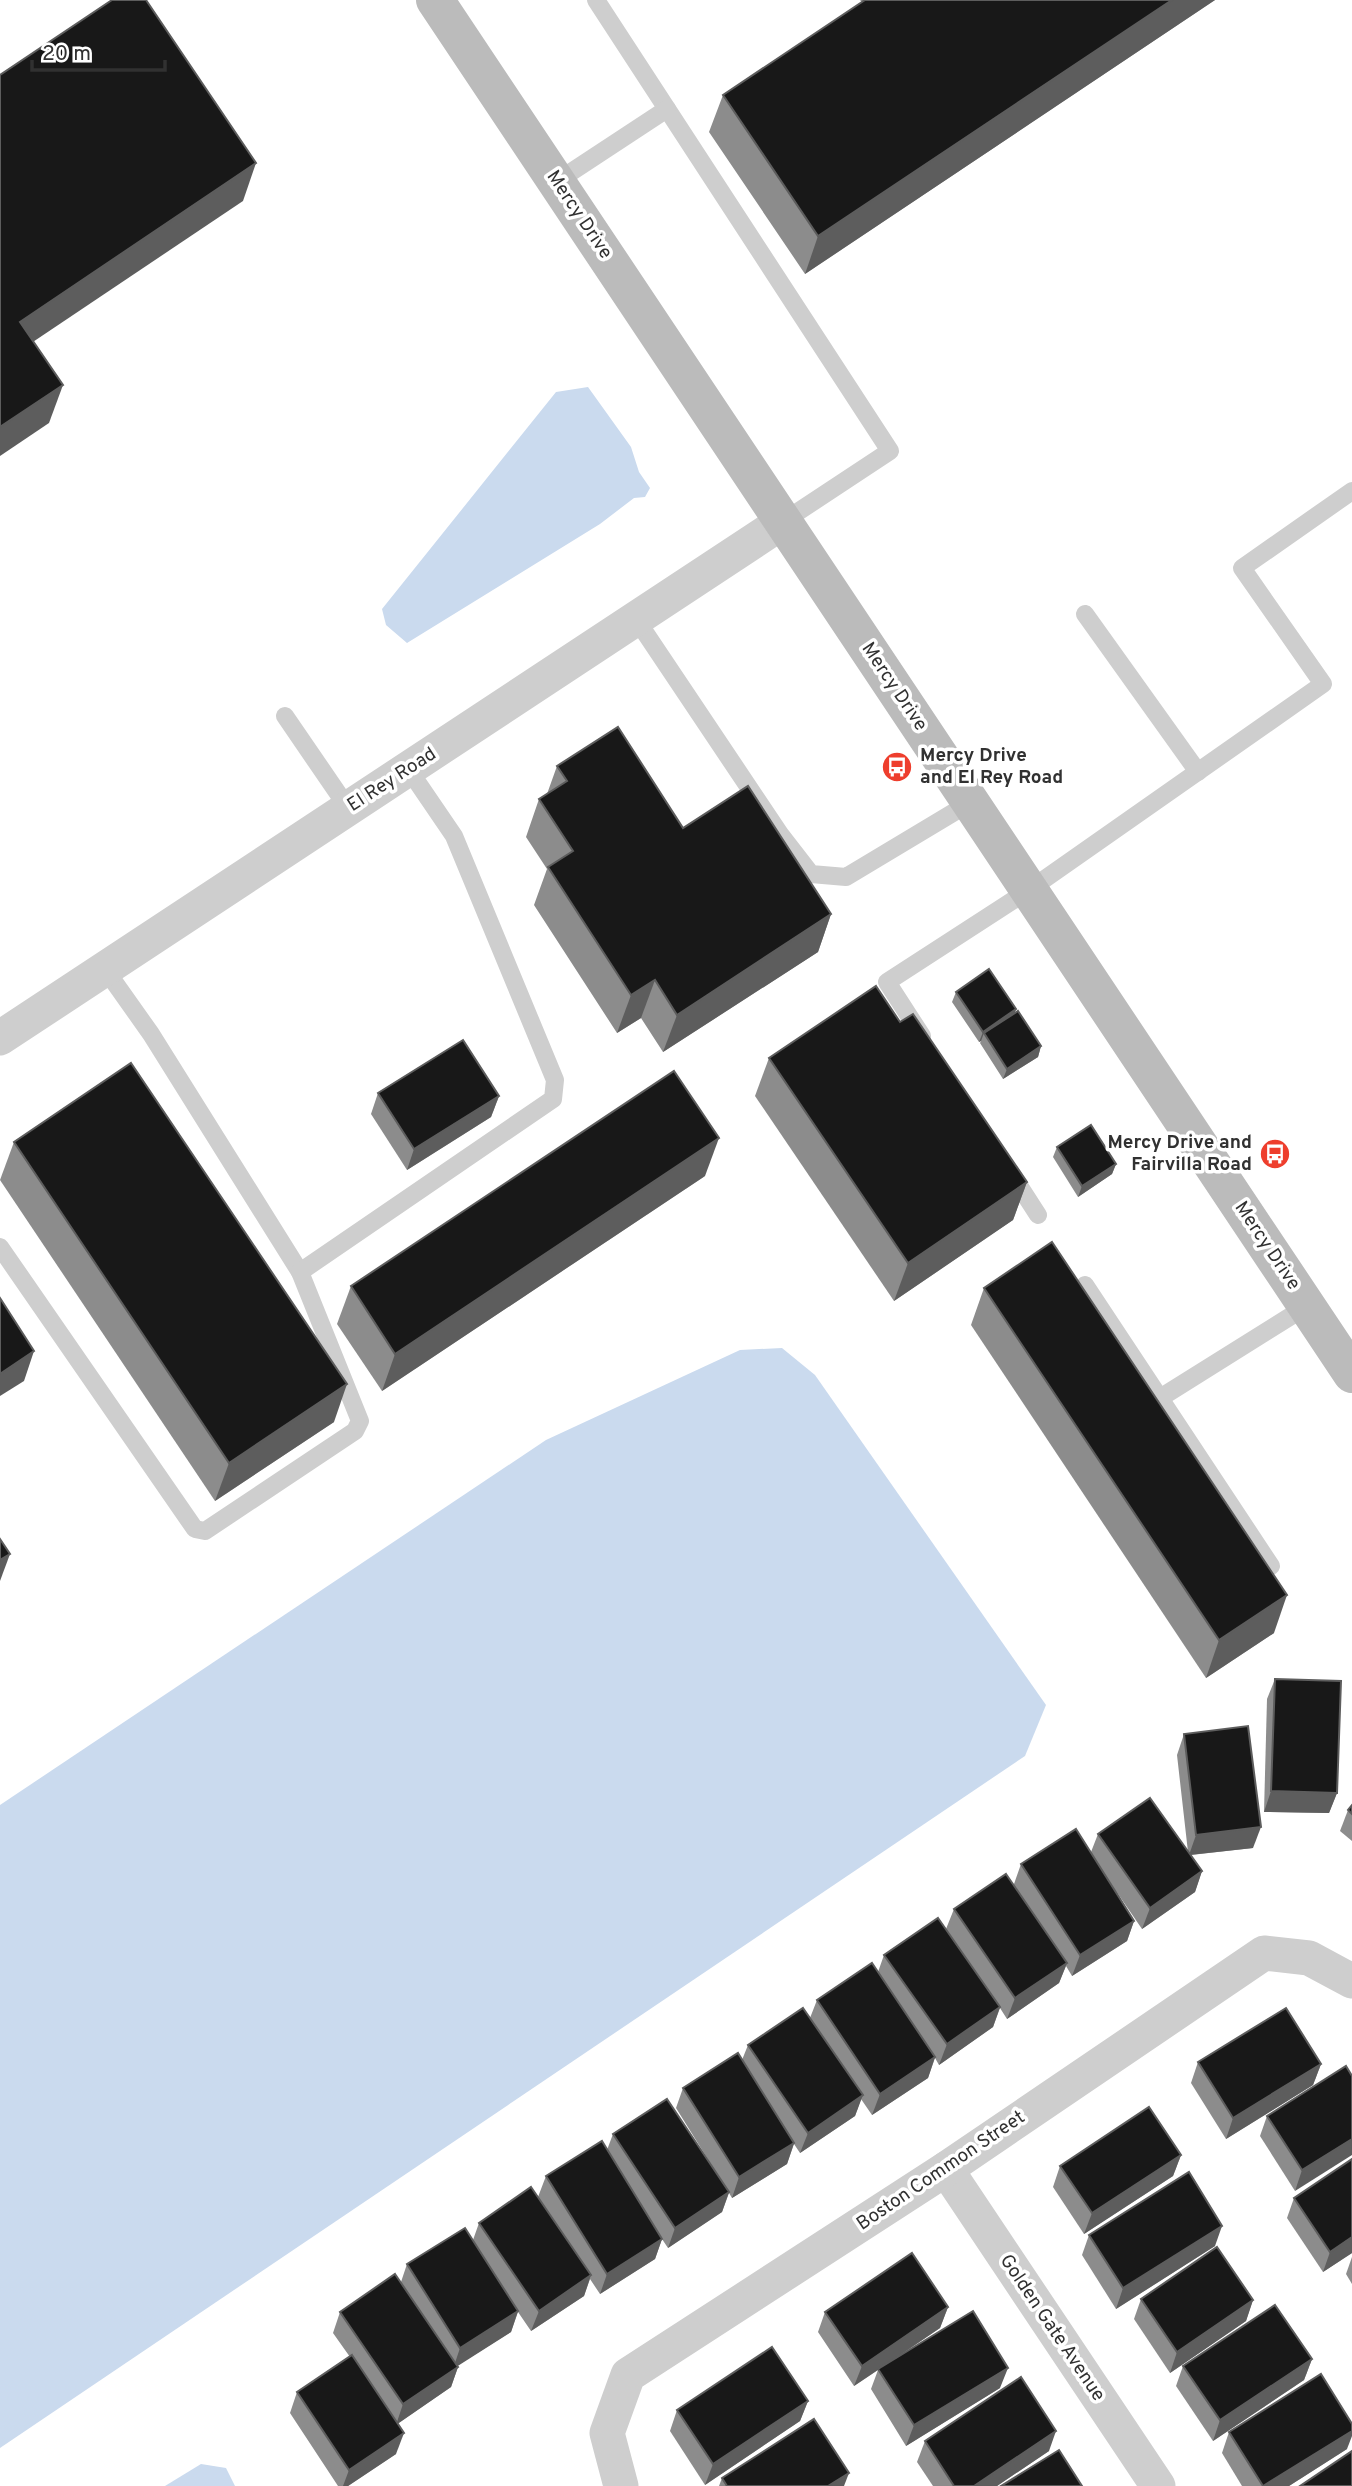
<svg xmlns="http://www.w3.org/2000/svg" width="1352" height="2486" viewBox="0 0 1352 2486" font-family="Overpass,sans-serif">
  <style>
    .water { fill: #cadaee }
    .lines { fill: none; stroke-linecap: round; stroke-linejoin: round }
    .lane { stroke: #cecece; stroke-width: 18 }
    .street { stroke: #cecece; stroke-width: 35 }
    .secondary { stroke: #bbb; stroke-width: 38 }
    .wall { fill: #8c8c8c }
    .shaded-wall { fill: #5d5d5d }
    .building { fill: #181818; stroke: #5d5d5d; stroke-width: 2 }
    .labels { text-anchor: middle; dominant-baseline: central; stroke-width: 7; stroke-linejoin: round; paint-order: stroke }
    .street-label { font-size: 19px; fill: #313131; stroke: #fff }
    .poi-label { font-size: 19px; font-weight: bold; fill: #313131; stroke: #fff; text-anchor: start }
  </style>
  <rect width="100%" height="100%" fill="#fff"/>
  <g class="water">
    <polygon points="588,387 631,447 639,472 650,488 645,497 634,498 600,524 407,643 386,625 382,609 556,392"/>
    <polygon points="782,1348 815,1375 1046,1705 1025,1756 0,2448 0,1805 546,1440 740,1350"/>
    <polygon points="201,2464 226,2468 235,2486 165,2486"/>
  </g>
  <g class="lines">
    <g class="lane">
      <polyline points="596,0 890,451 784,521"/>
      <polyline points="556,182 667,109"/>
      <polyline points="1085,614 1198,772"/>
      <polyline points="636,619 780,834 811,874 846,877 971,802"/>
      <polyline points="285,716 348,808"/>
      <polyline points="922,1036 887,982 1029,890 1323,684 1242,568 1352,491"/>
      <polyline points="1011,1173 1038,1215"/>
      <polyline points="0,1247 195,1529 205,1531 355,1431 360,1421 300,1272 151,1034 105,969"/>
      <polyline points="300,1272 553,1099 555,1080 454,836 409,770"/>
      <polyline points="1085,1285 1271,1566"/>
      <polyline points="1160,1398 1307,1306"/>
    </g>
    <g class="street">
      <polyline points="0,1038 784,521"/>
      <polyline points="946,2169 1158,2486"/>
      <polyline points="621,2486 607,2433 628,2375 946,2169 1264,1953 1309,1958 1352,1981"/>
    </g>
    <polyline class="secondary" points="435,0 1352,1374"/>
  </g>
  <g class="wall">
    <polygon points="860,0 1215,0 805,274 709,132 723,95 862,2"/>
    <polygon points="557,766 683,828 831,914 818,952 663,1052 641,1018 617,1033 534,905 547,869 526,837 539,799 547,794"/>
    <polygon points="956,992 1016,1009 1015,1012 1041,1046 1038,1057 1003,1079 980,1043 981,1041 979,1042 952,1002"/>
    <polygon points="900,1022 1027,1182 1013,1220 894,1301 755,1096 769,1058"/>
    <polygon points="378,1093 499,1096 491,1117 407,1170 371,1114"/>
    <polygon points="14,1142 334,1422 215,1501 0,1180"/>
    <polygon points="1057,1147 1116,1164 1112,1174 1078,1197 1053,1157"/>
    <polygon points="705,1176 382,1391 337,1324 351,1286"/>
    <polygon points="984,1288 1274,1633 1206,1678 971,1325"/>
    <polygon points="1275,1679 1337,1793 1329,1813 1264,1812 1267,1699"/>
    <polygon points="1184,1734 1253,1848 1191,1855 1202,1871 1195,1892 1142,1929 1116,1891 1134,1921 1127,1941 1072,1976 1066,1966 1059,1983 1007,2019 1000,2008 993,2027 939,2065 935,2058 928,2078 872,2115 861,2099 855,2116 800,2153 794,2144 787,2164 732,2198 729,2193 722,2212 668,2248 662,2239 655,2259 600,2294 590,2279 584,2296 531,2331 518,2312 511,2332 458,2365 458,2367 451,2387 397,2424 396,2454 348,2486 338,2486 290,2413 297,2392 350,2357 333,2333 340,2312 401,2282 407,2264 473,2240 479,2223 538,2197 546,2176 607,2150 613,2134 709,2161 676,2108 683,2088 742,2060 748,2045 810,2018 817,2000 878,1972 884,1955 946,1929 954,1909 1014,1884 1021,1864 1091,1852 1098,1834 1188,1852 1177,1755"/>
    <polygon points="1352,1805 1352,1841 1340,1831 1348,1810"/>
    <polygon points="1198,2062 1321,2064 1313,2085 1226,2139 1191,2083"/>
    <polygon points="1352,2076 1295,2191 1260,2136 1267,2116"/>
    <polygon points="1181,2155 1173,2176 1084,2234 1053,2187 1060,2166"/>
    <polygon points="1352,2159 1352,2253 1323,2272 1287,2218 1294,2198"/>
    <polygon points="1089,2235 1215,2246 1116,2309 1082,2255"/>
    <polygon points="1352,2257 1352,2284 1346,2274"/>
    <polygon points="1141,2299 1253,2300 1246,2321 1170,2373 1134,2319"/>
    <polygon points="948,2307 940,2328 892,2361 1000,2388 906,2446 871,2389 878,2370 854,2386 818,2332 825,2312"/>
    <polygon points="1312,2359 1304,2380 1213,2441 1176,2386 1183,2366"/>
    <polygon points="808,2401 800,2421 705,2485 670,2431 677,2410"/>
    <polygon points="1229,2432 1347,2449 1289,2486 1242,2486 1222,2453"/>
    <polygon points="925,2441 1049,2451 997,2486 933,2486 917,2462"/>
    <polygon points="722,2478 844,2486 719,2486"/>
  </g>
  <g class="shaded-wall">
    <polygon points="1172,0 1215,0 805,274 818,236"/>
    <polygon points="256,163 243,201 6,360 20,322"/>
    <polygon points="63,385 49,423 0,456 0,427"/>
    <polygon points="831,914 818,952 663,1052 677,1015"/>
    <polygon points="655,980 641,1018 617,1033 631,995"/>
    <polygon points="1016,1009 1012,1020 984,1033 981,1041 979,1042 983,1032"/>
    <polygon points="1041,1046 1038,1057 1003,1079 1007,1069"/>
    <polygon points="499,1096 491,1117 407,1170 414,1149"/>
    <polygon points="719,1138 705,1176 382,1391 395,1354"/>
    <polygon points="1116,1164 1112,1174 1078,1197 1082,1186"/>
    <polygon points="1027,1182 1013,1220 894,1301 908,1263"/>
    <polygon points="34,1351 24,1381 0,1396 0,1374"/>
    <polygon points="347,1384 334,1422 215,1501 229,1463"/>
    <polygon points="10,1554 0,1581 0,1560"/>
    <polygon points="1287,1595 1274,1633 1206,1678 1219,1640"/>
    <polygon points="1271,1791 1337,1793 1329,1813 1264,1812"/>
    <polygon points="1261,1827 1253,1848 1189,1855 1196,1835"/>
    <polygon points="1202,1871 1195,1892 1142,1929 1150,1908"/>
    <polygon points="1134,1921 1127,1941 1072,1976 1080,1955"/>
    <polygon points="1067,1963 1059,1983 1007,2019 1015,1998"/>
    <polygon points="1000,2007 993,2027 939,2065 947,2044"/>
    <polygon points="935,2057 928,2078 872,2115 880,2094"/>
    <polygon points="1321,2064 1313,2085 1226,2139 1233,2118"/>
    <polygon points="863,2095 855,2116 800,2153 808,2133"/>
    <polygon points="1352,2139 1352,2155 1295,2191 1302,2170"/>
    <polygon points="794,2143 787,2164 732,2198 739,2177"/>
    <polygon points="1181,2155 1173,2176 1084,2234 1092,2213"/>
    <polygon points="729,2192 722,2212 668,2248 675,2228"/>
    <polygon points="1222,2226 1215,2246 1116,2309 1123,2288"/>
    <polygon points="1352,2237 1352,2253 1323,2272 1330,2252"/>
    <polygon points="662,2239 655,2259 600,2294 607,2274"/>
    <polygon points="591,2275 584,2296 531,2331 539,2311"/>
    <polygon points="1253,2300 1246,2321 1170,2373 1177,2352"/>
    <polygon points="948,2307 940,2328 854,2386 862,2366"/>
    <polygon points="518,2311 511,2332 453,2369 460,2348"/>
    <polygon points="1312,2359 1304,2380 1213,2441 1220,2420"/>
    <polygon points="458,2367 451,2387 396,2425 403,2404"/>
    <polygon points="1008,2368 1000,2388 906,2446 914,2425"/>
    <polygon points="808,2401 800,2421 705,2485 713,2464"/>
    <polygon points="1056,2431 1049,2451 997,2486 974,2486"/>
    <polygon points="1352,2431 1352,2436 1347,2449 1289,2486 1264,2486"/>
    <polygon points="404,2433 396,2454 348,2486 343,2486 349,2470"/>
    <polygon points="849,2473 844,2486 828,2486"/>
  </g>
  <g class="building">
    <polygon points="112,0 146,0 256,163 20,322 63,385 0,427 0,75"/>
    <polygon points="865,0 1172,0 818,236 723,95"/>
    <polygon points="618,727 683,828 748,786 831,914 677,1015 655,980 631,995 548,867 573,851 539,799 567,781 557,766"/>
    <polygon points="989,969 1016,1009 983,1032 956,992"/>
    <polygon points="876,986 900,1022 913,1014 1027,1182 908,1263 769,1058"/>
    <polygon points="1018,1011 1041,1046 1007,1069 984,1033"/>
    <polygon points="463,1040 499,1096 414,1149 378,1093"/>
    <polygon points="131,1063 347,1384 229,1463 14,1142"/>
    <polygon points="674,1071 719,1138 395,1354 351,1286"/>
    <polygon points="1091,1125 1116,1164 1082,1186 1057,1147"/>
    <polygon points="1052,1242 1287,1595 1219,1640 984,1288"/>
    <polygon points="0,1298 34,1351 0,1374"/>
    <polygon points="0,1539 10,1554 0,1560"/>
    <polygon points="1275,1679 1341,1681 1337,1793 1271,1791"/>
    <polygon points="1248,1726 1261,1827 1196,1835 1184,1734"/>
    <polygon points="1150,1798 1202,1871 1150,1908 1098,1834"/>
    <polygon points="1352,1805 1352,1814 1348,1810"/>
    <polygon points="1076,1829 1134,1921 1080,1955 1021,1864"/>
    <polygon points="1006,1874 1067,1963 1015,1998 954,1909"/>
    <polygon points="938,1918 1000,2007 947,2044 884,1955"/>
    <polygon points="872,1963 935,2057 880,2094 817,2000"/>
    <polygon points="803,2008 863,2095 808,2133 748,2045"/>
    <polygon points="1286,2008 1321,2064 1233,2118 1198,2062"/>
    <polygon points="738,2053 794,2143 739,2177 683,2088"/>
    <polygon points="1346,2066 1352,2076 1352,2139 1302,2170 1267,2116"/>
    <polygon points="667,2099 729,2192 675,2228 613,2134"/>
    <polygon points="1149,2107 1181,2155 1092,2213 1060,2166"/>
    <polygon points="602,2141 662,2239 607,2274 546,2176"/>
    <polygon points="1352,2159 1352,2237 1330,2252 1294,2198"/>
    <polygon points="1189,2172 1222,2226 1123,2288 1089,2235"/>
    <polygon points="531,2187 591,2275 539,2311 479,2223"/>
    <polygon points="465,2228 518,2311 460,2348 407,2264"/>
    <polygon points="1217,2247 1253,2300 1177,2352 1141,2299"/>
    <polygon points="912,2253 948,2307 862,2366 825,2312"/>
    <polygon points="395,2274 458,2367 403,2404 340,2312"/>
    <polygon points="1275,2305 1312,2359 1220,2420 1183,2366"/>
    <polygon points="973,2311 1008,2368 914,2425 878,2369"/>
    <polygon points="772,2347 808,2401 713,2464 677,2410"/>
    <polygon points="352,2355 404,2433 349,2470 297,2392"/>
    <polygon points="1321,2374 1352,2424 1352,2431 1263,2486 1229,2432"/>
    <polygon points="1021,2377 1056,2431 974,2486 954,2486 925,2441"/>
    <polygon points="814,2419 849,2473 828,2486 727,2486 722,2478"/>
    <polygon points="1059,2450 1082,2486 1001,2486"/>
    <polygon points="1352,2451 1352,2486 1300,2486"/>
  </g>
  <defs>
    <g id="bus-disc" transform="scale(1.575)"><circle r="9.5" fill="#ee3e2d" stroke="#fff"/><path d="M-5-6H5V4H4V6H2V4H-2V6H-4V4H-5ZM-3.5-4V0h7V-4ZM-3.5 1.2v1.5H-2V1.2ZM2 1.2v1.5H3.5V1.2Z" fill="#fff"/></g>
  </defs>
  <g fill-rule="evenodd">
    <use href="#bus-disc" x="897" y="767"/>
    <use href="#bus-disc" x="1275" y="1154"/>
  </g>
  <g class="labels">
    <g class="street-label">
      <text transform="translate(579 215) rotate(56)">Mercy Drive</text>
      <text transform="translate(894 687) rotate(56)">Mercy Drive</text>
      <text transform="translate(392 780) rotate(-33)">El Rey Road</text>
      <text transform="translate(1267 1246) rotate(56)">Mercy Drive</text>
      <text transform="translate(941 2171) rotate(-34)">Boston Common Street</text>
      <text transform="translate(1052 2328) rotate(56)">Golden Gate Avenue</text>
    </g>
    <g class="poi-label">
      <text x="920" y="756">Mercy Drive<tspan x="920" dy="22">and El Rey Road</tspan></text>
      <text x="1252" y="1143" text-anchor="end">Mercy Drive and<tspan x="1252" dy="22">Fairvilla Road</tspan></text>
    </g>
  </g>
  <path d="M32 60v10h133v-10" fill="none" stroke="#313131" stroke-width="3.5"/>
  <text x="42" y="60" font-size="21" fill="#313131" stroke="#ffffff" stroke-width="5" paint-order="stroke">20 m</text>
</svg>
